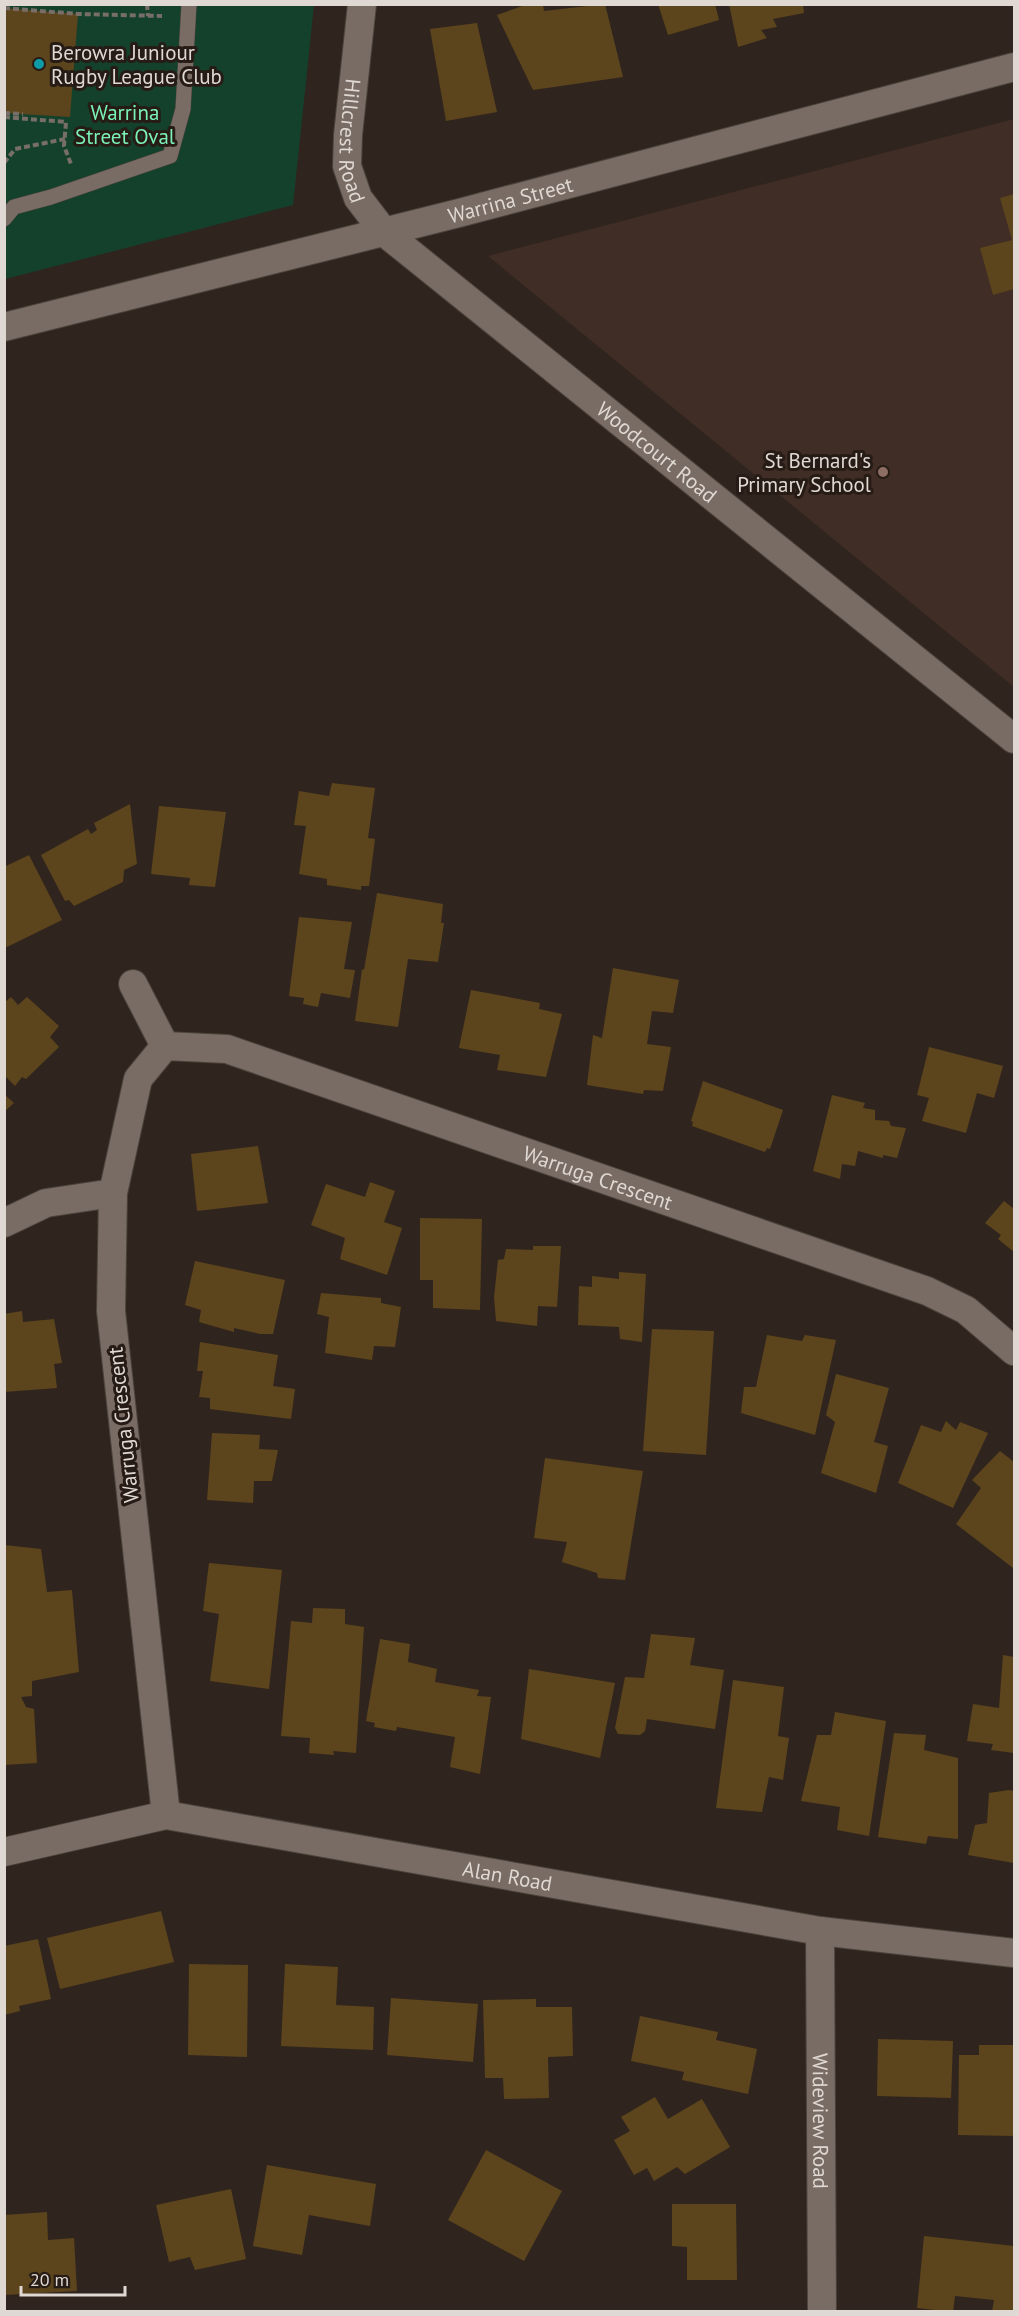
<svg xmlns="http://www.w3.org/2000/svg" width="1019" height="2316" viewBox="0 0 1019 2316" font-family="'PT Sans',sans-serif">
  <style>
    .education { fill: #3f2d26 }
    .green { fill: #14412c }
    .building { fill: #5c441c }
    .lines { fill: none; stroke-linecap: round; stroke-linejoin: round }
    .lane-casing { stroke: #4b433d; stroke-width: 16 }
    .street-casing { stroke: #4b433d; stroke-width: 30 }
    .path { stroke: #776e68; stroke-width: 4; stroke-dasharray: 6 3; stroke-linecap: butt }
    .lane { stroke: #796c64; stroke-width: 15 }
    .street { stroke: #796c64; stroke-width: 28 }
    .culture-dot { fill: #0f9aa8; stroke: #261b15; stroke-width: 2 }
    .education-dot { fill: #8d6e63; stroke: #261b15; stroke-width: 2 }
    .labels { text-anchor: middle; dominant-baseline: central; stroke-width: 6; stroke-linejoin: round; paint-order: stroke }
    .poi-label { font-size: 21px; fill: #dfd8d3; stroke: #261b15; text-anchor: start }
    .park-label { font-size: 21px; fill: #7af1b6; stroke: #261b15 }
    .street-label { font-size: 21px; fill: #dfd8d3; stroke: #261b15 }
  </style>
  <rect width="100%" height="100%" fill="#30251e"/>
  <polygon class="education" points="1014,119 1014,687 488,256"/>
  <polygon class="green" points="5,5 314,5 293,205 5,279"/>
  <g class="building">
    <polygon points="528,4 543,4 544,11 605,4 623,77 533,90 497,15"/>
    <polygon points="658,4 715,4 719,20 668,35"/>
    <polygon points="729,4 803,4 804,13 773,19 777,27 761,30 767,38 738,47"/>
    <polygon points="4,8 78,14 70,117 4,113"/>
    <polygon points="477,23 497,112 446,121 430,29"/>
    <polygon points="1014,194 1014,289 993,295 980,248 1012,240 1000,198"/>
    <polygon points="332,783 375,788 368,838 375,839 369,886 361,886 361,890 327,885 327,879 299,874 306,826 294,825 299,791 329,796"/>
    <polygon points="130,804 137,864 124,870 123,882 74,906 69,900 65,901 41,855 88,829 91,834 97,830 94,823"/>
    <polygon points="159,806 226,812 215,887 189,885 190,878 151,874"/>
    <polygon points="29,855 62,920 7,947 4,942 4,867"/>
    <polygon points="377,893 443,904 441,923 444,923 438,962 408,959 398,1027 355,1021 362,969 364,970"/>
    <polygon points="299,917 352,922 344,969 355,970 350,998 321,993 318,1007 303,1004 304,998 289,996"/>
    <polygon points="613,968 679,980 673,1013 652,1011 647,1044 671,1047 663,1091 644,1090 643,1094 587,1085 593,1035 602,1038"/>
    <polygon points="471,990 540,1003 539,1009 562,1014 546,1077 497,1070 500,1055 459,1048"/>
    <polygon points="11,997 18,1005 27,997 59,1026 50,1037 59,1047 26,1079 22,1077 15,1086 4,1075 4,1003"/>
    <polygon points="929,1047 1003,1066 994,1098 977,1093 966,1133 922,1121 929,1098 917,1095"/>
    <polygon points="703,1081 783,1110 770,1149 767,1148 765,1152 692,1126 693,1122 691,1121"/>
    <polygon points="4,1094 14,1103 4,1112"/>
    <polygon points="832,1095 865,1103 863,1108 875,1110 875,1120 889,1121 891,1126 906,1128 897,1158 883,1155 883,1158 858,1151 855,1166 842,1164 840,1179 813,1171"/>
    <polygon points="258,1146 268,1203 197,1211 191,1154"/>
    <polygon points="370,1182 395,1191 384,1222 402,1228 387,1275 340,1259 345,1238 311,1225 326,1184 365,1197"/>
    <polygon points="1004,1201 1014,1209 1014,1252 998,1239 1001,1235 985,1223"/>
    <polygon points="420,1218 482,1219 480,1310 433,1308 433,1280 420,1280"/>
    <polygon points="533,1246 561,1246 557,1307 538,1306 537,1326 496,1321 494,1297 498,1260 504,1259 506,1249 533,1250"/>
    <polygon points="195,1261 285,1280 273,1334 260,1334 234,1328 234,1332 199,1322 201,1310 185,1305"/>
    <polygon points="619,1272 646,1274 642,1342 620,1339 619,1327 578,1325 579,1286 592,1287 592,1276 619,1279"/>
    <polygon points="321,1293 381,1298 381,1303 401,1307 395,1347 374,1346 372,1360 325,1353 329,1317 317,1314"/>
    <polygon points="22,1311 23,1322 54,1319 62,1363 54,1364 57,1388 4,1392 4,1314"/>
    <polygon points="652,1329 714,1331 706,1455 643,1451"/>
    <polygon points="767,1335 802,1341 805,1335 836,1340 815,1435 741,1413 744,1387 756,1387"/>
    <polygon points="200,1342 278,1355 273,1386 295,1389 291,1419 210,1409 210,1398 199,1397 203,1371 197,1371"/>
    <polygon points="836,1374 889,1388 874,1442 888,1446 876,1493 821,1473 835,1422 826,1415"/>
    <polygon points="946,1421 956,1430 960,1422 988,1433 953,1508 898,1483 921,1425 941,1432"/>
    <polygon points="212,1433 260,1435 259,1449 278,1450 272,1481 254,1481 253,1503 207,1500"/>
    <polygon points="1000,1451 1014,1462 1014,1566 1013,1568 956,1524 981,1488 972,1480"/>
    <polygon points="545,1458 643,1471 625,1580 598,1578 597,1573 562,1562 567,1542 534,1538"/>
    <polygon points="4,1545 41,1549 47,1592 72,1590 79,1672 32,1681 32,1696 21,1697 26,1707 34,1709 37,1763 4,1765"/>
    <polygon points="209,1563 282,1570 269,1689 210,1681 219,1614 203,1611"/>
    <polygon points="313,1608 345,1609 345,1624 364,1627 356,1753 333,1751 334,1755 309,1753 310,1738 281,1736 291,1621 312,1623"/>
    <polygon points="651,1634 695,1638 690,1665 724,1670 715,1729 647,1719 645,1731 640,1735 618,1734 615,1728 625,1677 644,1678"/>
    <polygon points="380,1639 410,1644 408,1662 437,1669 435,1682 479,1690 477,1696 491,1697 480,1774 450,1767 455,1737 397,1727 396,1731 374,1727 375,1723 366,1721"/>
    <polygon points="1003,1655 1014,1657 1014,1753 991,1750 993,1744 967,1741 973,1704 999,1708"/>
    <polygon points="529,1669 615,1683 600,1758 521,1739"/>
    <polygon points="733,1680 784,1687 778,1736 789,1738 783,1780 769,1777 762,1812 716,1808"/>
    <polygon points="835,1712 886,1721 869,1836 837,1830 840,1807 801,1801 817,1735 831,1735"/>
    <polygon points="894,1733 926,1735 924,1750 958,1758 958,1839 928,1836 926,1844 878,1837"/>
    <polygon points="1009,1790 1014,1791 1014,1863 968,1855 975,1825 987,1823 989,1793"/>
    <polygon points="161,1911 174,1962 60,1989 47,1938"/>
    <polygon points="38,1939 51,1999 19,2006 20,2011 4,2015 4,1946"/>
    <polygon points="189,1964 248,1965 247,2057 188,2055"/>
    <polygon points="285,1964 338,1967 336,2005 374,2007 373,2050 281,2046"/>
    <polygon points="391,1998 478,2004 473,2062 387,2055"/>
    <polygon points="536,1999 536,2007 572,2007 573,2056 548,2057 549,2098 504,2099 503,2078 485,2078 483,2000"/>
    <polygon points="640,2016 718,2032 716,2040 757,2049 748,2094 682,2080 684,2072 631,2061"/>
    <polygon points="878,2039 953,2041 951,2098 877,2096"/>
    <polygon points="979,2045 1014,2045 1014,2136 958,2135 959,2055 979,2055"/>
    <polygon points="655,2097 668,2119 702,2099 730,2147 685,2174 677,2167 654,2181 647,2168 634,2175 614,2140 630,2131 621,2117"/>
    <polygon points="486,2150 562,2191 524,2261 448,2220"/>
    <polygon points="267,2165 376,2184 370,2226 309,2215 302,2255 253,2246"/>
    <polygon points="231,2189 246,2259 195,2270 190,2257 169,2262 156,2205"/>
    <polygon points="672,2204 736,2204 737,2280 687,2280 687,2247 672,2246"/>
    <polygon points="47,2212 48,2240 74,2238 77,2291 4,2295 4,2215"/>
    <polygon points="924,2236 1014,2246 1014,2312 992,2312 994,2300 955,2296 953,2312 917,2308"/>
  </g>
  <g class="lines">
    <g class="lane-casing">
      <polyline id="lane" points="4,219 14,207 51,197 170,156 183,109 189,4"/>
    </g>
    <g class="street-casing">
      <g id="street">
        <path id="s1" d="M362 4 348 135 347 166 358 198 384 232 1014 739"/>
        <path id="s2" d="M4 327 459 213 1014 67"/>
        <polyline points="133,984 165,1046"/>
        <polyline points="4,1223 46,1203 113,1193"/>
        <path id="s3" d="M166 1815 111 1311 113 1193 138 1079 165 1046 227 1049 927 1291 966 1310 1014 1351"/>
        <path id="s4" d="M4 1852 166 1815 820 1931 1014 1953"/>
        <path id="s5" d="M820 1931 822 2312"/>
      </g>
    </g>
    <g class="path">
      <polyline points="147,4 148,16"/>
      <polyline points="4,8 78,14 162,16"/>
      <polyline points="4,113 23,114"/>
      <polyline points="4,117 66,122 64,146 71,164"/>
      <polyline points="4,163 15,149 65,139"/>
    </g>
    <use href="#lane" class="lane"/>
    <use href="#street" class="street"/>
  </g>
  <circle class="culture-dot" cx="39" cy="64" r="6"/>
  <circle class="education-dot" cx="883" cy="472" r="6"/>
  <g class="labels">
    <g class="poi-label">
      <text x="51" y="52">Berowra Juniour<tspan x="51" dy="24">Rugby League Club</tspan></text>
      <text x="871" y="460" text-anchor="end">St Bernard's<tspan x="871" dy="24">Primary School</tspan></text>
    </g>
    <g class="park-label">
      <text x="125" y="112">Warrina<tspan x="125" dy="24">Street Oval</tspan></text>
    </g>
    <g class="street-label">
      <text stroke="none"><textPath href="#s1" startOffset="138">Hillcrest Road</textPath></text>
      <text stroke="none"><textPath href="#s2" startOffset="522">Warrina Street</textPath></text>
      <text stroke="none"><textPath href="#s1" startOffset="590">Woodcourt Road</textPath></text>
      <text stroke="none"><textPath href="#s3" startOffset="1239">Warruga Crescent</textPath></text>
      <text transform="translate(123 1425) rotate(-96)">Warruga Crescent</text>
      <text stroke="none"><textPath href="#s4" startOffset="513">Alan Road</textPath></text>
      <text stroke="none"><textPath href="#s5" startOffset="190">Wideview Road</textPath></text>
    </g>
  </g>
  <rect width="1019" height="2316" fill="none" stroke="#dfd8d3" stroke-width="12"/>
  <path d="M21 2286v9h104v-9" fill="none" stroke="#dfd8d3" stroke-width="3"/>
  <text x="30" y="2286" font-size="18" fill="#dfd8d3" stroke="#261b15" stroke-width="4.5" paint-order="stroke">20 m</text>
</svg>
